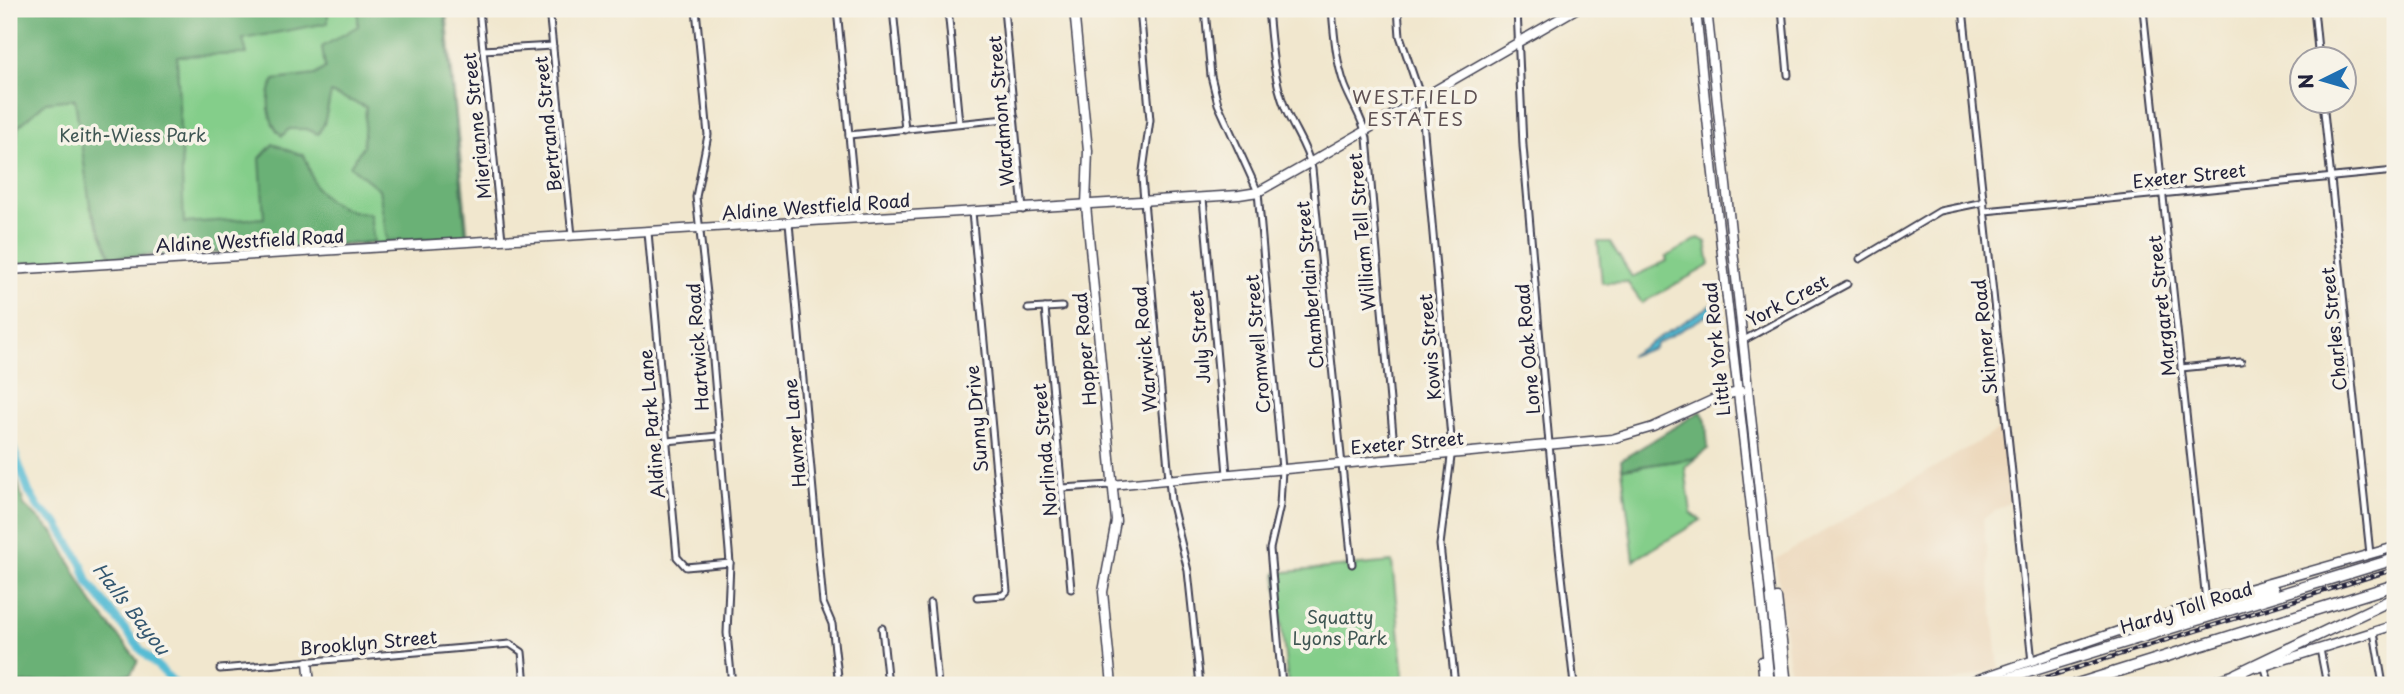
<svg xmlns="http://www.w3.org/2000/svg" width="2404" height="694" viewBox="0 0 2404 694" font-family="'Playpen Sans',sans-serif">
  <style>
    .built { fill: #ecd7ba }
    .green { fill: #84ce8a; stroke: #537862; stroke-width: 2 }
    .forest { fill: #6bb176; stroke: #466a58; stroke-width: 2 }
    .water { fill: #56bcd4; stroke: #3c6f88; stroke-width: 2 }
    .lines { fill: none; stroke-linecap: round; stroke-linejoin: round }
    .river { stroke: #56bcd4; stroke-width: 8 }
    .street-casing { stroke: #414051; stroke-width: 9 }
    .secondary-casing { stroke: #414051; stroke-width: 11 }
    .highway-casing { stroke: #414051; stroke-width: 13 }
    .street { stroke: #fff; stroke-width: 5 }
    .secondary { stroke: #fff; stroke-width: 8 }
    .highway { stroke: #fff; stroke-width: 10 }
    .rail-casing { stroke: #22223b; stroke-width: 4.5 }
    .rail { stroke: #f7f3e8; stroke-width: 2; stroke-dasharray: 5; stroke-linecap: butt }
    .labels { text-anchor: middle; dominant-baseline: central; stroke-width: 7; stroke-linejoin: round; paint-order: stroke }
    .street-label { font-size: 18px; fill: #22223b; stroke: #f7f3e8 }
    .park-label { font-size: 18px; fill: #3f5653; stroke: #f7f3e8 }
    .neighbourhood-label { font-size: 19px; letter-spacing: 2px; fill: #5f5254; stroke: #f7f3e8 }
    .water-label { font-size: 19px; font-style: italic; fill: #345871; stroke: #f7f3e8 }
  </style>
  <rect width="100%" height="100%" fill="#f7f3e8"/>
  <filter id="ink" filterUnits="userSpaceOnUse"><feTurbulence type="fractalNoise" baseFrequency=".0143" numOctaves="2"/><feDisplacementMap in="SourceGraphic" scale="14" xChannelSelector="R" yChannelSelector="G"/><feConvolveMatrix kernelMatrix="1 2 1 2 8 2 1 2 1" color-interpolation-filters="sRGB"/></filter>
  <filter id="wash" filterUnits="userSpaceOnUse"><feTurbulence type="fractalNoise" baseFrequency=".00686" numOctaves="4" result="noise"/><feDisplacementMap in="SourceGraphic" scale="28" xChannelSelector="R" yChannelSelector="G"/><feGaussianBlur stdDeviation="1.57" result="paint"/><feColorMatrix in="noise" values="0 0 0 0 0 0 0 0 0 0 0 0 0 0 0 0 0 1.4 0 .05"/><feComposite in="paint" operator="in"/></filter>
  <g filter="url(#wash)">
    <rect width="100%" height="100%" fill="#f1e7ce"/>
    <polygon class="built" points="2002,428 2010,502 1983,518 1999,669 1952,682 1926,685 1791,685 1776,559"/>
    <g class="green">
      <polygon points="9,9 446,9 468,238 9,264"/>
      <polygon points="1699,238 1706,242 1710,265 1642,303 1627,282 1602,283 1598,242 1610,242 1632,277 1667,261 1666,257"/>
      <polygon points="1696,458 1685,467 1691,513 1701,520 1634,560 1622,469"/>
      <polygon points="1392,562 1405,685 1288,685 1276,573"/>
    </g>
    <g class="forest">
      <path d="M18 9H328V23L243 39 247 54 177 56 184 223 264 218 260 158 273 144C285 147 291 154 304 155 309 165 311 178 316 187 328 205 350 212 370 214L374 242 111 257 90 206 75 99 46 102 18 127 11 189 9 190V10Z"/>
      <path d="M358 9H444L466 236 387 241 379 189 350 166 363 146 366 107 331 93 324 124 318 134 306 129H289L282 136C267 123 265 97 274 80L315 75 325 68 322 47 358 26Z"/>
      <polygon points="1701,411 1706,421 1708,449 1696,458 1622,469 1621,460"/>
      <polygon points="9,466 16,475 24,505 55,534 92,603 138,661 131,674 9,685"/>
    </g>
    <polygon class="water" points="1715,303 1719,304 1718,309 1656,344 1654,348 1629,356"/>
    <g class="lines">
      <polyline class="river" points="9,437 29,492 40,510 57,523 82,564 88,582 141,650 177,685"/>
    </g>
  </g>
  <g filter="url(#ink)">
    <g class="lines">
      <g class="street-casing">
        <g id="street">
          <polyline points="479,9 502,240"/>
          <polyline points="549,9 572,236"/>
          <polyline points="696,9 708,135 696,197 709,311 730,563 727,633 732,685"/>
          <polyline points="837,9 857,219"/>
          <polyline points="893,9 905,130"/>
          <polyline points="948,9 959,123"/>
          <polyline points="1004,9 1023,210"/>
          <polyline points="1140,9 1150,120 1142,178 1171,501 1188,571 1200,685"/>
          <polyline points="1205,9 1211,76 1218,104 1258,192 1282,469 1280,505 1270,549 1282,685"/>
          <path d="M1268 9C1271 41 1273 77 1285 108 1293 129 1307 146 1312 169L1352 564"/>
          <path d="M1332 9C1334 34 1336 62 1345 86 1352 104 1363 119 1367 138L1395 458"/>
          <polyline points="1398,9 1400,36 1421,98 1452,449 1440,545 1455,685"/>
          <polyline points="1517,9 1523,146 1555,512 1574,685"/>
          <polyline points="1782,9 1788,75"/>
          <polyline points="1963,9 2032,662"/>
          <polyline points="2143,9 2206,601"/>
          <polyline points="2314,9 2319,60"/>
          <polyline points="483,50 553,46"/>
          <polyline points="2323,102 2370,554"/>
          <polyline points="849,135 1015,118"/>
          <polyline points="1203,198 1227,474"/>
          <polyline points="1985,211 2395,171"/>
          <polyline points="972,212 1007,591 1003,595 977,597"/>
          <polyline points="789,223 823,603 832,624 839,685"/>
          <polyline points="648,232 677,557 686,567 730,563"/>
          <polyline points="1860,259 1940,211 1984,202"/>
          <polyline points="1045,308 1071,589"/>
          <polyline points="1028,309 1062,307"/>
          <polyline points="1742,341 1847,284"/>
          <polyline points="2181,368 2241,362"/>
          <polyline points="667,441 718,436"/>
          <polyline points="1062,488 1111,485"/>
          <polyline points="930,603 938,685"/>
          <polyline points="882,628 888,685"/>
          <polyline points="2374,632 2383,685"/>
          <polyline points="2320,649 2327,685"/>
          <polyline points="2264,665 2270,685"/>
          <polyline points="220,669 510,644 522,652 525,685"/>
        </g>
      </g>
      <g class="secondary-casing">
        <g id="secondary">
          <polyline points="1074,9 1088,151 1086,205 1116,521 1103,592 1112,685"/>
          <path d="M1696 9C1717 235 1748 459 1770 685"/>
          <polyline points="1707,9 1780,685"/>
          <polyline points="9,270 1239,195 1258,192 1311,162 1576,9"/>
          <polyline points="1111,485 1612,439 1653,427 1719,397 1741,391"/>
          <polyline points="1777,598 1787,685"/>
          <polyline points="1762,661 1764,685"/>
          <polyline points="308,662 310,685"/>
          <polyline points="2258,668 2395,625"/>
          <polyline points="1961,685 2206,601 2395,547"/>
          <polyline points="2201,685 2242,672"/>
        </g>
      </g>
      <g class="highway-casing">
        <g id="highway">
          <polyline points="2124,630 2140,629 2273,589"/>
          <polyline points="2236,674 2395,598"/>
          <polyline points="1986,685 2395,559"/>
          <polyline points="2074,685 2395,585"/>
        </g>
      </g>
      <use href="#street" class="street"/>
      <use href="#secondary" class="secondary"/>
      <use href="#highway" class="highway"/>
      <g class="rail-casing">
        <polyline id="rail" points="2021,685 2395,569"/>
      </g>
      <use href="#rail" class="rail"/>
    </g>
  </g>
  <g class="labels">
    <g class="street-label">
      <text transform="translate(1000 111) rotate(-95)">Wardmont Street</text>
      <text transform="translate(547 124) rotate(-96)">Bertrand Street</text>
      <text transform="translate(476 126) rotate(-96)">Mierianne Street</text>
      <text transform="translate(2189 175) rotate(-6)">Exeter Street</text>
      <text transform="translate(816 206) rotate(-4)">Aldine Westfield Road</text>
      <text transform="translate(1361 232) rotate(-95)">William Tell Street</text>
      <text transform="translate(250 240) rotate(-3)">Aldine Westfield Road</text>
      <text transform="translate(1309 285) rotate(-95)">Chamberlain Street</text>
      <text transform="translate(1787 300) rotate(-28)">York Crest</text>
      <text transform="translate(2161 306) rotate(-96)">Margaret Street</text>
      <text transform="translate(2333 329) rotate(-96)">Charles Street</text>
      <text transform="translate(1199 337) rotate(-95)">July Street</text>
      <text transform="translate(1984 337) rotate(-96)">Skinner Road</text>
      <text transform="translate(1257 344) rotate(-95)">Cromwell Street</text>
      <text transform="translate(697 347) rotate(-94)">Hartwick Road</text>
      <text transform="translate(1429 347) rotate(-95)">Kowis Street</text>
      <text transform="translate(1084 349) rotate(-95)">Hopper Road</text>
      <text transform="translate(1144 349) rotate(-95)">Warwick Road</text>
      <text transform="translate(1527 349) rotate(-95)">Lone Oak Road</text>
      <text transform="translate(1716 349) rotate(-96)">Little York Road</text>
      <text transform="translate(976 419) rotate(-95)">Sunny Drive</text>
      <text transform="translate(651 424) rotate(-95)">Aldine Park Lane</text>
      <text transform="translate(794 433) rotate(-95)">Havner Lane</text>
      <text transform="translate(1407 442) rotate(-5)">Exeter Street</text>
      <text transform="translate(1044 450) rotate(-95)">Norlinda Street</text>
      <text transform="translate(2186 607) rotate(-17)">Hardy Toll Road</text>
      <text transform="translate(368 642) rotate(-5)">Brooklyn Street</text>
    </g>
    <g class="park-label">
      <text x="133" y="134">Keith-Wiess Park</text>
      <text x="1340" y="616">Squatty<tspan x="1340" dy="21">Lyons Park</tspan></text>
    </g>
    <g class="neighbourhood-label">
      <text x="1416" y="96">WESTFIELD<tspan x="1416" dy="22">ESTATES</tspan></text>
    </g>
    <g class="water-label">
      <text transform="translate(132 608) rotate(52)">Halls Bayou</text>
    </g>
  </g>
  <rect width="2404" height="694" fill="none" stroke="#f7f3e8" stroke-width="35"/>
  <g transform="translate(2323 80) rotate(265)"><circle r="33" fill="#f7f3e8" stroke="#a29fa3" stroke-width="2"/>
  <path d="M0-5L12 26L0 18L-12 26Z" fill="#1f6fb2"/>
  <text y="-10" font-size="19" font-weight="bold" text-anchor="middle" fill="#22223b">N</text>
  </g>
</svg>
